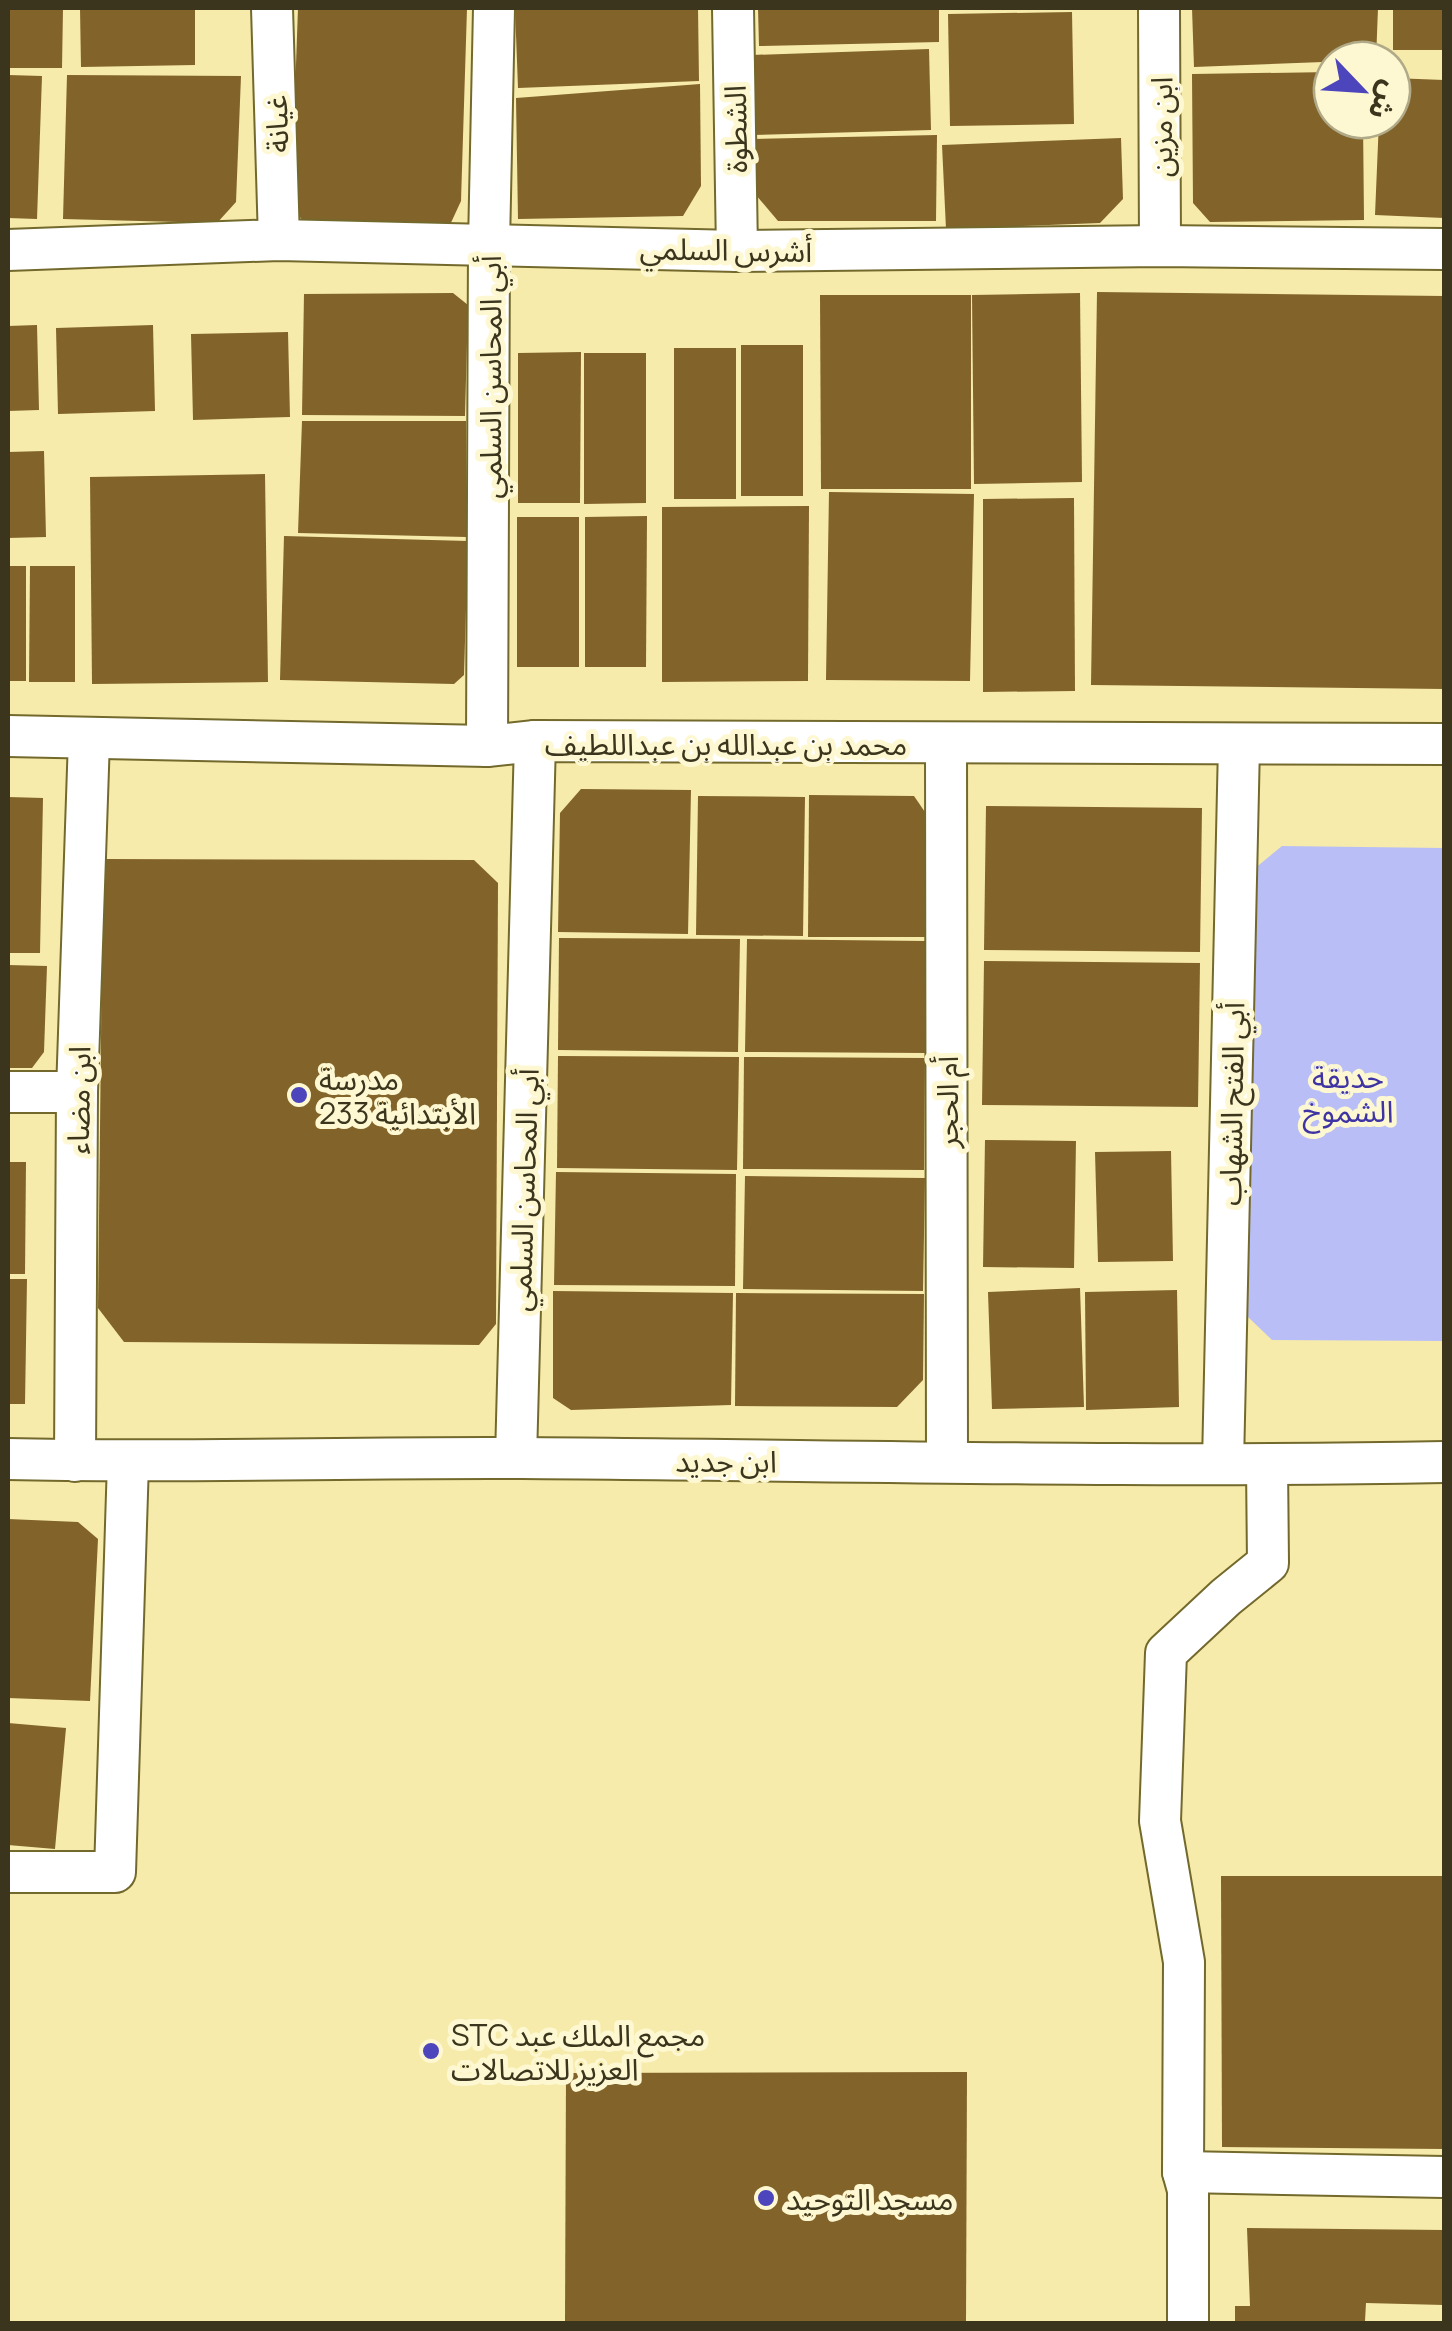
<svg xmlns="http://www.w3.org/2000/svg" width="1452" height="2331" viewBox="0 0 1452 2331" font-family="Manrope,'Noto Sans Arabic',sans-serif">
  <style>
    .green { fill: #b9bff6 }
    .building { fill: #82632a }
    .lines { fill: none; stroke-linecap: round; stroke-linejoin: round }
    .minor-casing { stroke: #73692c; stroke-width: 44 }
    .minor { stroke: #fff; stroke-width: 40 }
    .poi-dot { fill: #4d45bc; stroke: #fef8d2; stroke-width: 4 }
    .labels { text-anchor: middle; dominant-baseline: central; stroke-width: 10; stroke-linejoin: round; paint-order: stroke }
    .street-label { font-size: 30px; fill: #3a351c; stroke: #fef8d2 }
    .park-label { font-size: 30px; fill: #3f34a3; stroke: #fef8d2 }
    .poi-label { font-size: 30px; fill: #3a351c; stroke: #fef8d2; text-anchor: start }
  </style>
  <rect width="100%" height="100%" fill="#f6ebab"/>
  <polygon class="green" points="1282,846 1444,848 1444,1341 1272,1340 1248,1317 1254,869"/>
  <g class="building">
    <polygon points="8,8 63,8 62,68 8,68"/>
    <polygon points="80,8 195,8 195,65 81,67"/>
    <polygon points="298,8 467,8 461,201 449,227 308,227 291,206"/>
    <polygon points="515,8 698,8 699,81 518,88"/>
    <polygon points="758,8 939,8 939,42 759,46"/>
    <polygon points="1192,8 1378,8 1376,60 1194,67"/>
    <rect x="1393" y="8" width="51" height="42"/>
    <polygon points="1072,12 1074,124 950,126 948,14"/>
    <polygon points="929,49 931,130 752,135 751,55"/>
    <polygon points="1332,72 1332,120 1363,120 1364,220 1210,222 1193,203 1192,74"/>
    <polygon points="8,75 42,76 37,219 8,218"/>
    <polygon points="67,75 241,76 236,202 217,223 63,219"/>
    <polygon points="1392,78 1444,80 1444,218 1375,215 1379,120 1392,120"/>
    <polygon points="700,84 701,186 683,216 518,219 516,98"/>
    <polygon points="937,135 936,221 778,221 756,195 752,139"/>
    <polygon points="1121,138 1123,199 1100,223 946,229 942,145"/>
    <polygon points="1097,292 1444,296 1444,689 1091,685"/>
    <polygon points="453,293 468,305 465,416 302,415 304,294"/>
    <polygon points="1080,293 1082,482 974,484 972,295"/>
    <polygon points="820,295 971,295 971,489 821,489"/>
    <polygon points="37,325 39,410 8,411 8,326"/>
    <polygon points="153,325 155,411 58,414 56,328"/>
    <polygon points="288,332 290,417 193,420 191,334"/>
    <rect x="741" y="345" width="62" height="151"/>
    <rect x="674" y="348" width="62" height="151"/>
    <polygon points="581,352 580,503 518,503 518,353"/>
    <polygon points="584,353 646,353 646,503 584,504"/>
    <polygon points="302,421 466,421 466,537 298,533"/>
    <polygon points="44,451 46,537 8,538 8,452"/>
    <polygon points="265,474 268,682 92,684 90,477"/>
    <polygon points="829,492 974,494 970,681 826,680"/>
    <polygon points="1074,498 1075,691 983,692 983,499"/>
    <polygon points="809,506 808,681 662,682 662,507"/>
    <polygon points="647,516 646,667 585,667 585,517"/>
    <rect x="517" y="517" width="62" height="150"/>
    <polygon points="284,536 468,541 464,675 454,684 280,680"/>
    <rect x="8" y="566" width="18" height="115"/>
    <polygon points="30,566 75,566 75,682 29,682"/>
    <polygon points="581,789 691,790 688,934 558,932 560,813"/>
    <polygon points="809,795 914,796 927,815 926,937 808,937"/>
    <polygon points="698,796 805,797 803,936 696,935"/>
    <polygon points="8,797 43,798 40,953 8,953"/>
    <polygon points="986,806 1202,808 1200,952 984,950"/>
    <polygon points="103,859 474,860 498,883 496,1324 479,1345 124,1342 98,1308"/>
    <polygon points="559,938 740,939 738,1052 558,1050"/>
    <polygon points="747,939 926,941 925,1053 745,1052"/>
    <polygon points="984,961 1200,963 1198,1107 982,1105"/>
    <polygon points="8,965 47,966 44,1052 32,1068 8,1068"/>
    <polygon points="558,1056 739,1057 737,1170 557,1168"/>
    <polygon points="744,1057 925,1058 924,1170 743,1169"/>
    <polygon points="985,1140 1076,1141 1074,1268 983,1267"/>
    <polygon points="1171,1151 1173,1261 1098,1262 1095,1152"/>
    <polygon points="8,1162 26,1162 25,1274 8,1274"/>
    <polygon points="556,1172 736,1174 735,1286 554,1285"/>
    <polygon points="745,1176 925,1178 923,1291 743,1289"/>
    <polygon points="8,1279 27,1279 25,1404 8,1404"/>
    <polygon points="1080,1288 1084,1407 992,1409 988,1292"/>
    <polygon points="1177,1290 1179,1407 1086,1410 1085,1292"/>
    <polygon points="553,1291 733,1293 731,1405 571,1410 553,1398"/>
    <polygon points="736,1293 924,1294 923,1380 897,1407 735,1406"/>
    <polygon points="8,1519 78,1522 98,1539 90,1701 8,1698"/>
    <polygon points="8,1723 66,1728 55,1849 8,1845"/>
    <polygon points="1221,1876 1444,1876 1444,2149 1222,2147"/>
    <polygon points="967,2072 966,2324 565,2324 566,2073"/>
    <polygon points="1247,2228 1444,2230 1444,2305 1366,2303 1365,2321 1342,2321 1342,2324 1235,2324 1235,2306 1250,2306"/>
  </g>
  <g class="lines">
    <g class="minor-casing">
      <g id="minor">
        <polyline points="272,8 279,240"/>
        <polyline points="733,8 737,251"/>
        <polyline points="1159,8 1160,246"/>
        <polyline points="8,250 279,240 737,251 1160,246 1444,249"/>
        <polyline points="8,736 487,746 535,741 1444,744"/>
        <polyline points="946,743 947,1462"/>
        <polyline points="487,746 489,244 494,8"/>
        <polyline points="8,1092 77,1092"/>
        <polyline points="516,1458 535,741"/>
        <path d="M8 1459C179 1463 350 1457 522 1458 829 1460 1137 1468 1444 1462"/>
        <polyline points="75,1461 77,1092 89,739"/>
        <polyline points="1223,1463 1239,745"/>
        <polyline points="8,1872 115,1872 128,1462"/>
        <polyline points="1183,2172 1444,2177"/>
        <polyline points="1188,2324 1188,2190 1183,2172 1184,1962 1160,1821 1166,1653 1226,1597 1268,1563 1267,1465"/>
      </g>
    </g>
    <use href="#minor" class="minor"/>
  </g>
  <g class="poi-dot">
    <circle cx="299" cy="1095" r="10"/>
    <circle cx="431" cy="2051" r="10"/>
    <circle cx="766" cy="2198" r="10"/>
  </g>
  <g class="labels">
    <g class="street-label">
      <text transform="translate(276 124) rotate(-92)">غيانة</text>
      <text transform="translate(1160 127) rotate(-90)">ابن مزين</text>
      <text transform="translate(735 129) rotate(-91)">الشطوة</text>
      <text transform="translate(726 249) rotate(1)">أشرس السلمي</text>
      <text transform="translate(489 377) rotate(-90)">أبي المحاسن السلمي</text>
      <text x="726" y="743">محمد بن عبدالله بن عبداللطيف</text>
      <text transform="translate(78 1100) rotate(-89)">ابن مضاء</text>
      <text transform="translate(946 1102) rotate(-90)">أم الحجر</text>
      <text transform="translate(1231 1104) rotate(-89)">أبي الفتح الشهاب</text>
      <text transform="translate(523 1190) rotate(-88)">أبي المحاسن السلمي</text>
      <text x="726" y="1460">ابن جديد</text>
    </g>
    <g class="park-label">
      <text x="1348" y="1076">حديقة<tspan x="1348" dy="34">الشموخ</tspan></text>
    </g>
    <g class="poi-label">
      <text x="319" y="1078">مدرسة<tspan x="319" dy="34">الأبتدائية 233</tspan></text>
      <text x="451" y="2034">STC مجمع الملك عبد<tspan x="451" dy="34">العزيز للاتصالات</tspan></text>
      <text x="786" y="2198">مسجد التوحيد</text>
    </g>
  </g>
  <rect width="1452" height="2331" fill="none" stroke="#3a351c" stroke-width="20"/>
  <g transform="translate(1362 90) rotate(115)"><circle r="48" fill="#fef8d2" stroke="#b0aa89" stroke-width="2.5"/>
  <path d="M0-8L18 38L0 25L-18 38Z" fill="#4d45bc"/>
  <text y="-15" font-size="28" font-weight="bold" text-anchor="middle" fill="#3a351c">ش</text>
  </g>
</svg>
